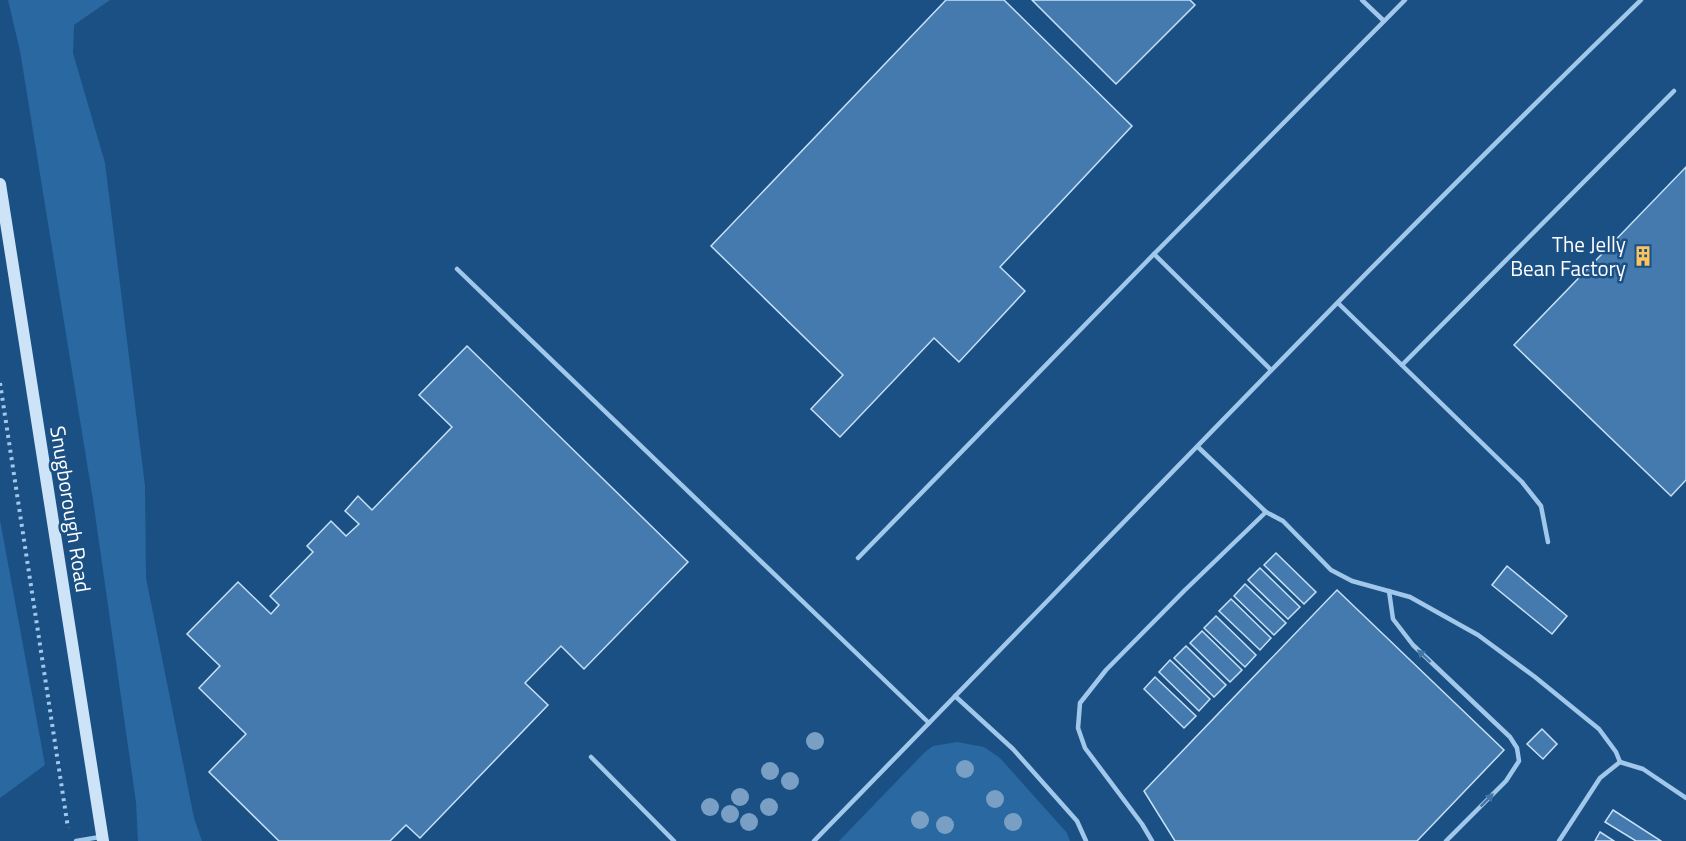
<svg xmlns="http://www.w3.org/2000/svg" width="1686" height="841" viewBox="0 0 1686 841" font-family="'Titillium Web',sans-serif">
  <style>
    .green { fill: #2a68a1 }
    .building { fill: #447aad; stroke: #c6e0f8; stroke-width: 1.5 }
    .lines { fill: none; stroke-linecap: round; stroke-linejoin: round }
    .path { stroke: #a1c8eb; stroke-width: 4; stroke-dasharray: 3 4.5; stroke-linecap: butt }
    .service { stroke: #a1c8eb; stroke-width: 4.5 }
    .secondary { stroke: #cde3f8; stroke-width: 12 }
    .tree { fill: #799fc4 }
    .oneway { fill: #4374a3 }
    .labels { text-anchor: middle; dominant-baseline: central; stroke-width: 5; stroke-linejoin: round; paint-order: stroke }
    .poi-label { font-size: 21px; fill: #fff; stroke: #1b5084; text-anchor: end }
    .street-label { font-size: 21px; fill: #fff; stroke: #1b5084 }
  </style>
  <rect width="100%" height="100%" fill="#1b5084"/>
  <g class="green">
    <polygon points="8,0 110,0 74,25 73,53 105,163 145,486 146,578 194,818 202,841 138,841 136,802 93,500 20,51"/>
    <polygon points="0,520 45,765 0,798"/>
    <polygon points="957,742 984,747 1000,758 1067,833 1070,841 839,841 925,752 933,746"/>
  </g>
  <g class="building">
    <polygon points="946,0 1004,0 1132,126 1000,267 1025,291 959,362 934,338 840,437 811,409 843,375 711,246"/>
    <polygon points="1032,0 1190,0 1195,5 1116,84"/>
    <polygon points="1686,167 1686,480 1671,496 1514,345"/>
    <polygon points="467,346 688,562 584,669 561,646 525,683 548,705 420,838 406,825 390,841 279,841 209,772 246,734 199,688 220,666 187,634 238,582 271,614 279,605 270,596 313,552 307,546 331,521 346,536 359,524 345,511 358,496 372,510 452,427 419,395"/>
    <polygon points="1276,553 1316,592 1304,604 1264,565"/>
    <polygon points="1507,566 1567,616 1552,634 1492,585"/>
    <polygon points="1260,568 1300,607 1288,619 1248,580"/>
    <polygon points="1245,584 1286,623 1274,635 1234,596"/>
    <polygon points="1337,590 1504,750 1417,841 1175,841 1144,791"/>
    <polygon points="1231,599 1271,638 1260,650 1219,611"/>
    <polygon points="1216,616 1256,655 1245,667 1204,628"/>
    <polygon points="1202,631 1242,670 1230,682 1190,643"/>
    <polygon points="1186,646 1226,685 1214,697 1174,658"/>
    <polygon points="1170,660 1210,699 1199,711 1159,672"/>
    <polygon points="1155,677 1196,716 1184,728 1144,689"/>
    <polygon points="1542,729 1557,744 1543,759 1527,744"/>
    <polygon points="1613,810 1661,841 1636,841 1605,822"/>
    <polygon points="1600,832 1614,841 1595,841"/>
  </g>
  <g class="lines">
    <polyline class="path" points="0,383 68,828"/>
    <g class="service">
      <polyline points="1362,0 1384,21"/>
      <polyline points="1154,254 1271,370"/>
      <polyline points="457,269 929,723"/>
      <polyline points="1338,303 1522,482 1541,506 1548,542"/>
      <polyline points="1402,365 1674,91"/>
      <polyline points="1198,447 1266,512 1283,521 1331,570 1352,581 1410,597 1478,635 1535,677 1599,729 1616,752 1620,762"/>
      <polyline points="858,558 1154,254 1405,0"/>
      <polyline points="1389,591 1393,619 1413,645 1510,737 1517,748 1519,761 1506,781 1446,841"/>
      <polyline points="955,696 1013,749 1077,821 1086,841"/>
      <polyline points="591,757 674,841"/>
      <polyline points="76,841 100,837"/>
      <path d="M814 841C1089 560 1359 274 1641 0"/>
      <polyline points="1152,841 1142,824 1085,748 1078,728 1080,703 1106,670 1185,590 1266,512"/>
      <polyline points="1559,841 1600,778 1620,762 1643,769 1686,798"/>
    </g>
    <polyline class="secondary" points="0,184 103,841"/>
  </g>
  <g class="tree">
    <circle cx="815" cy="741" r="9"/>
    <circle cx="965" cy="769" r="9"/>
    <circle cx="770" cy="771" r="9"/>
    <circle cx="790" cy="781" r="9"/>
    <circle cx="740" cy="797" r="9"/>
    <circle cx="995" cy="799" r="9"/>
    <circle cx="710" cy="807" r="9"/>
    <circle cx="769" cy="807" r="9"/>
    <circle cx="730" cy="814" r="9"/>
    <circle cx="920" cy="820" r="9"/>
    <circle cx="749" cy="822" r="9"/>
    <circle cx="1013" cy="822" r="9"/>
    <circle cx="945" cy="825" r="9"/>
  </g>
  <defs><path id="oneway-solid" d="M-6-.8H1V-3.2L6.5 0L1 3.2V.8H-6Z" transform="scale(1.5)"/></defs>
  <g class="oneway">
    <use href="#oneway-solid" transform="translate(1424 656) rotate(-137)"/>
    <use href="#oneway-solid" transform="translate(1487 800) rotate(-45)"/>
  </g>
  <defs>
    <g id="building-bare" transform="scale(1.62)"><path d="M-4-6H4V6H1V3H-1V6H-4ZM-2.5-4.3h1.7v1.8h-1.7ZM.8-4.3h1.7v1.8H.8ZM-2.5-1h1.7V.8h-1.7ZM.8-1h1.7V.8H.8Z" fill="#fcc35e" stroke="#1b5084" stroke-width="2.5" paint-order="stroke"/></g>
  </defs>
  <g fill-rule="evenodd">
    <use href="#building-bare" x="1643" y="256"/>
  </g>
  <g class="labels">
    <g class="poi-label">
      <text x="1626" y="244">The Jelly<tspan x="1626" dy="24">Bean Factory</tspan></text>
    </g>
    <g class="street-label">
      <text transform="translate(71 509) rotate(81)">Snugborough Road</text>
    </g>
  </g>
</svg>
